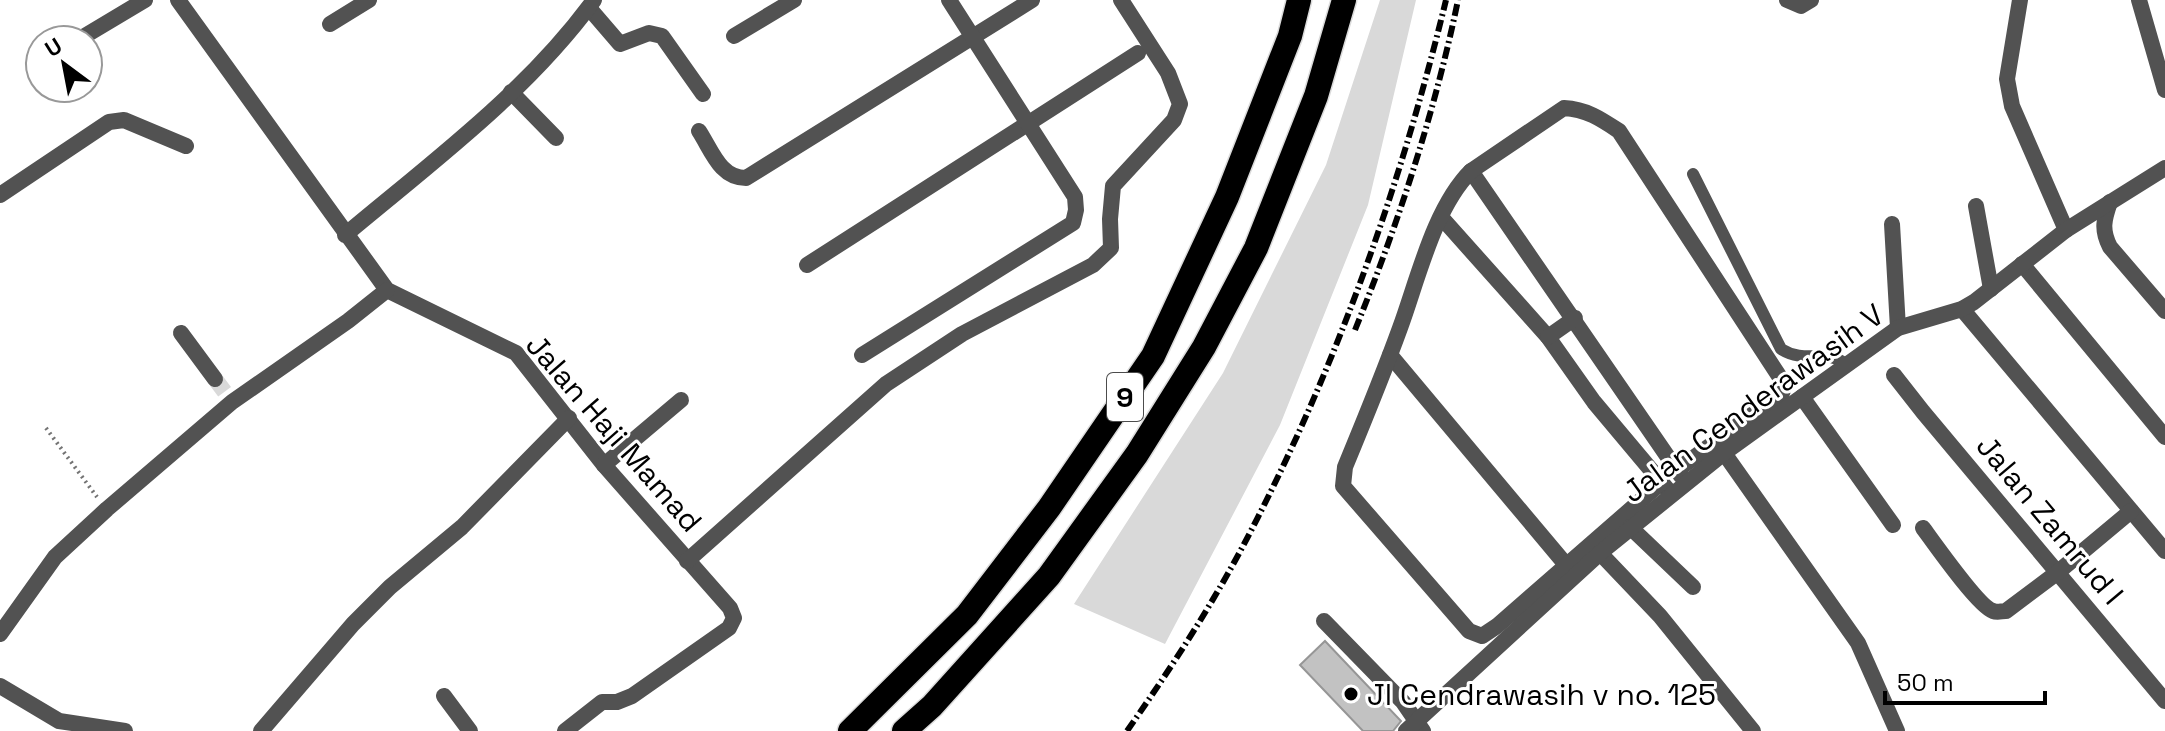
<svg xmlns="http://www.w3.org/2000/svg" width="2165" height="731" viewBox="0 0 2165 731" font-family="'Space Grotesk',sans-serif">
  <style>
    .green { fill: #d9d9d9 }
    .building { fill: #c2c2c2; stroke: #969696; stroke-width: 2 }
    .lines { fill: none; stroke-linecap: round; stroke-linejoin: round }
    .minor-tunnel { stroke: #d9d9d9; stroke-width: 16; stroke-dasharray: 16 8; stroke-linecap: butt }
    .motorway-casing { stroke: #dbdbdb; stroke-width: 27 }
    .path { stroke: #747474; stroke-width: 4; stroke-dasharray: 2 4; stroke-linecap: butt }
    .service { stroke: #525252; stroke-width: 12 }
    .minor { stroke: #525252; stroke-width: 16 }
    .motorway { stroke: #000; stroke-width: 24 }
    .rail { stroke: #000; stroke-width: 6; stroke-dasharray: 12 4 2 4; stroke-linecap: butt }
    .poi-dot { fill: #000; stroke: #fff; stroke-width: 3 }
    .labels { text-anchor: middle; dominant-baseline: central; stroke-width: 6; stroke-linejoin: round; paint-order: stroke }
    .shield { fill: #fff; stroke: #4c4c4c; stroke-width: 2 }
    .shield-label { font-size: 28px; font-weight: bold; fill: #000 }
    .street-label { font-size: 30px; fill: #000; stroke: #fff }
    .poi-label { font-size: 30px; fill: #000; stroke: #fff; text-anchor: start }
  </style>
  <rect width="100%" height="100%" fill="#fff"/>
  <polygon class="green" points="1380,0 1416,0 1368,205 1280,425 1165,644 1074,604 1223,373 1326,165"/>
  <polygon class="building" points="1325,641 1401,721 1393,731 1363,731 1300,665"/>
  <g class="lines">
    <polyline class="minor-tunnel" points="215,379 227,395"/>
    <g class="motorway-casing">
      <g id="motorway">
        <polyline points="850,731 967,615 1049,508 1153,356 1227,197 1290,36 1299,0"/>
        <polyline points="904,731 932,706 1049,576 1137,454 1204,347 1256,248 1316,96 1344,0"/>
      </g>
    </g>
    <polyline class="path" points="46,428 97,497"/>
    <path class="service" d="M1693 174 1781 349C1807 365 1825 347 1847 365"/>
    <g class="minor">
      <polyline points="178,0 387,290 516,353 604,465 730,608 734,618 729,628 632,696 617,702 602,702 565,731"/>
      <polyline points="1787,0 1801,6 1811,0"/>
      <polyline points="2020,0 2007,79 2012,106 2066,230"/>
      <polyline points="2139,0 2165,90"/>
      <polyline points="589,8 620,44 649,33 662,36 703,94"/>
      <polyline points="330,24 369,0"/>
      <polyline points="734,36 794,0"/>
      <polyline points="78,40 145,0"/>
      <polyline points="511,92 556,138"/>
      <path d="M699 131C712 151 720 178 746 178L1032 0"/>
      <polyline points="1471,171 1681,476"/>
      <polyline points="0,195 109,122 124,120 186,146"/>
      <path d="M2110 202C2104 219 2101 230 2110 247L2165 311"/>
      <polyline points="1976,206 1991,289"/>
      <polyline points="1441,217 1548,337 1594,402 1667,489"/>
      <polyline points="1892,224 1898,328"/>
      <path d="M345 235C432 162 527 92 594 0"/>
      <polyline points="2022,264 2165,437"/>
      <polyline points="807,265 1138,53"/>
      <polyline points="1962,309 2165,551"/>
      <polyline points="181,333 215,379"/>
      <polyline points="1548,337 1575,318"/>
      <polyline points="862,355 1073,223 1076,210 1075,197 949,0"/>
      <polyline points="1390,355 1567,566"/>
      <polyline points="1894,375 1923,412 2165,701"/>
      <polyline points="1802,397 1893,525"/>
      <polyline points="1724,453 1858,643 1897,731"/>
      <polyline points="604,465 681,400"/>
      <path d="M1662 482 1497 626 1482 636 1469 631 1343 486 1345 467C1364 421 1383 375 1400 328 1418 279 1434 208 1471 171L1564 108C1586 109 1601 119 1619 131L1785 385 1782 393 1677 470"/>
      <polyline points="1630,527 1693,587"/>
      <path d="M1923 528C1934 543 1979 607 1993 611 1998 613 2001 611 2006 611L2058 572 2131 511"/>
      <polyline points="1600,553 1660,616 1753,731"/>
      <polyline points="687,561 886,384 962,334 1093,265 1111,248 1110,219 1113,186 1174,120 1180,104 1168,73 1121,0"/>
      <polyline points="1324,621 1403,702 1423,731"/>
      <polyline points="0,634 55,557 107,509 232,402 348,321 387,290"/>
      <polyline points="0,686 59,721 125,731"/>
      <polyline points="444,696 470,731"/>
      <polyline points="261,731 353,624 390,587 462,527 569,418"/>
      <polyline points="1406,731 1600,553 1724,453 1898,328 1962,309 1974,302 2066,230 2165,168"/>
    </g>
    <use href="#motorway" class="motorway"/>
    <g class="rail">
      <path d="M1355 330C1398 224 1435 112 1458 0"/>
      <path d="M1127 731C1169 671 1209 610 1243 546 1334 374 1400 189 1446 0"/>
    </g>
  </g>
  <circle class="poi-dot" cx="1351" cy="694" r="8"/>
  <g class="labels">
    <rect class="shield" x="1107" y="373" width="36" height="48" rx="6"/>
    <g class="shield-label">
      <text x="1125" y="397">9</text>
    </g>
    <g class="street-label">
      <text transform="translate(1753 403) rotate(-36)">Jalan Cenderawasih V</text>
      <text transform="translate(614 433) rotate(49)">Jalan Haji Mamad</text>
      <text transform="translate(2050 520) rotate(50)">Jalan Zamrud I</text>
    </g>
    <g class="poi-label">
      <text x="1367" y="694">Jl Cendrawasih v no. 125</text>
    </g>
  </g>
  <g transform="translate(64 64) rotate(328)"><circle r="38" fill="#ffffff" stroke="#999999" stroke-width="2"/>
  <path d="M0-6L14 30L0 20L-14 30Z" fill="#000000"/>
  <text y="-12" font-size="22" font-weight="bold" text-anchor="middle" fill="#000000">U</text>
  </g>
  <path d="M1885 691v12h160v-12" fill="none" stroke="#000000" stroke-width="4"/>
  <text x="1897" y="691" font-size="24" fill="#000000" stroke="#ffffff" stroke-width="6" paint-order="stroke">50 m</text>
</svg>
